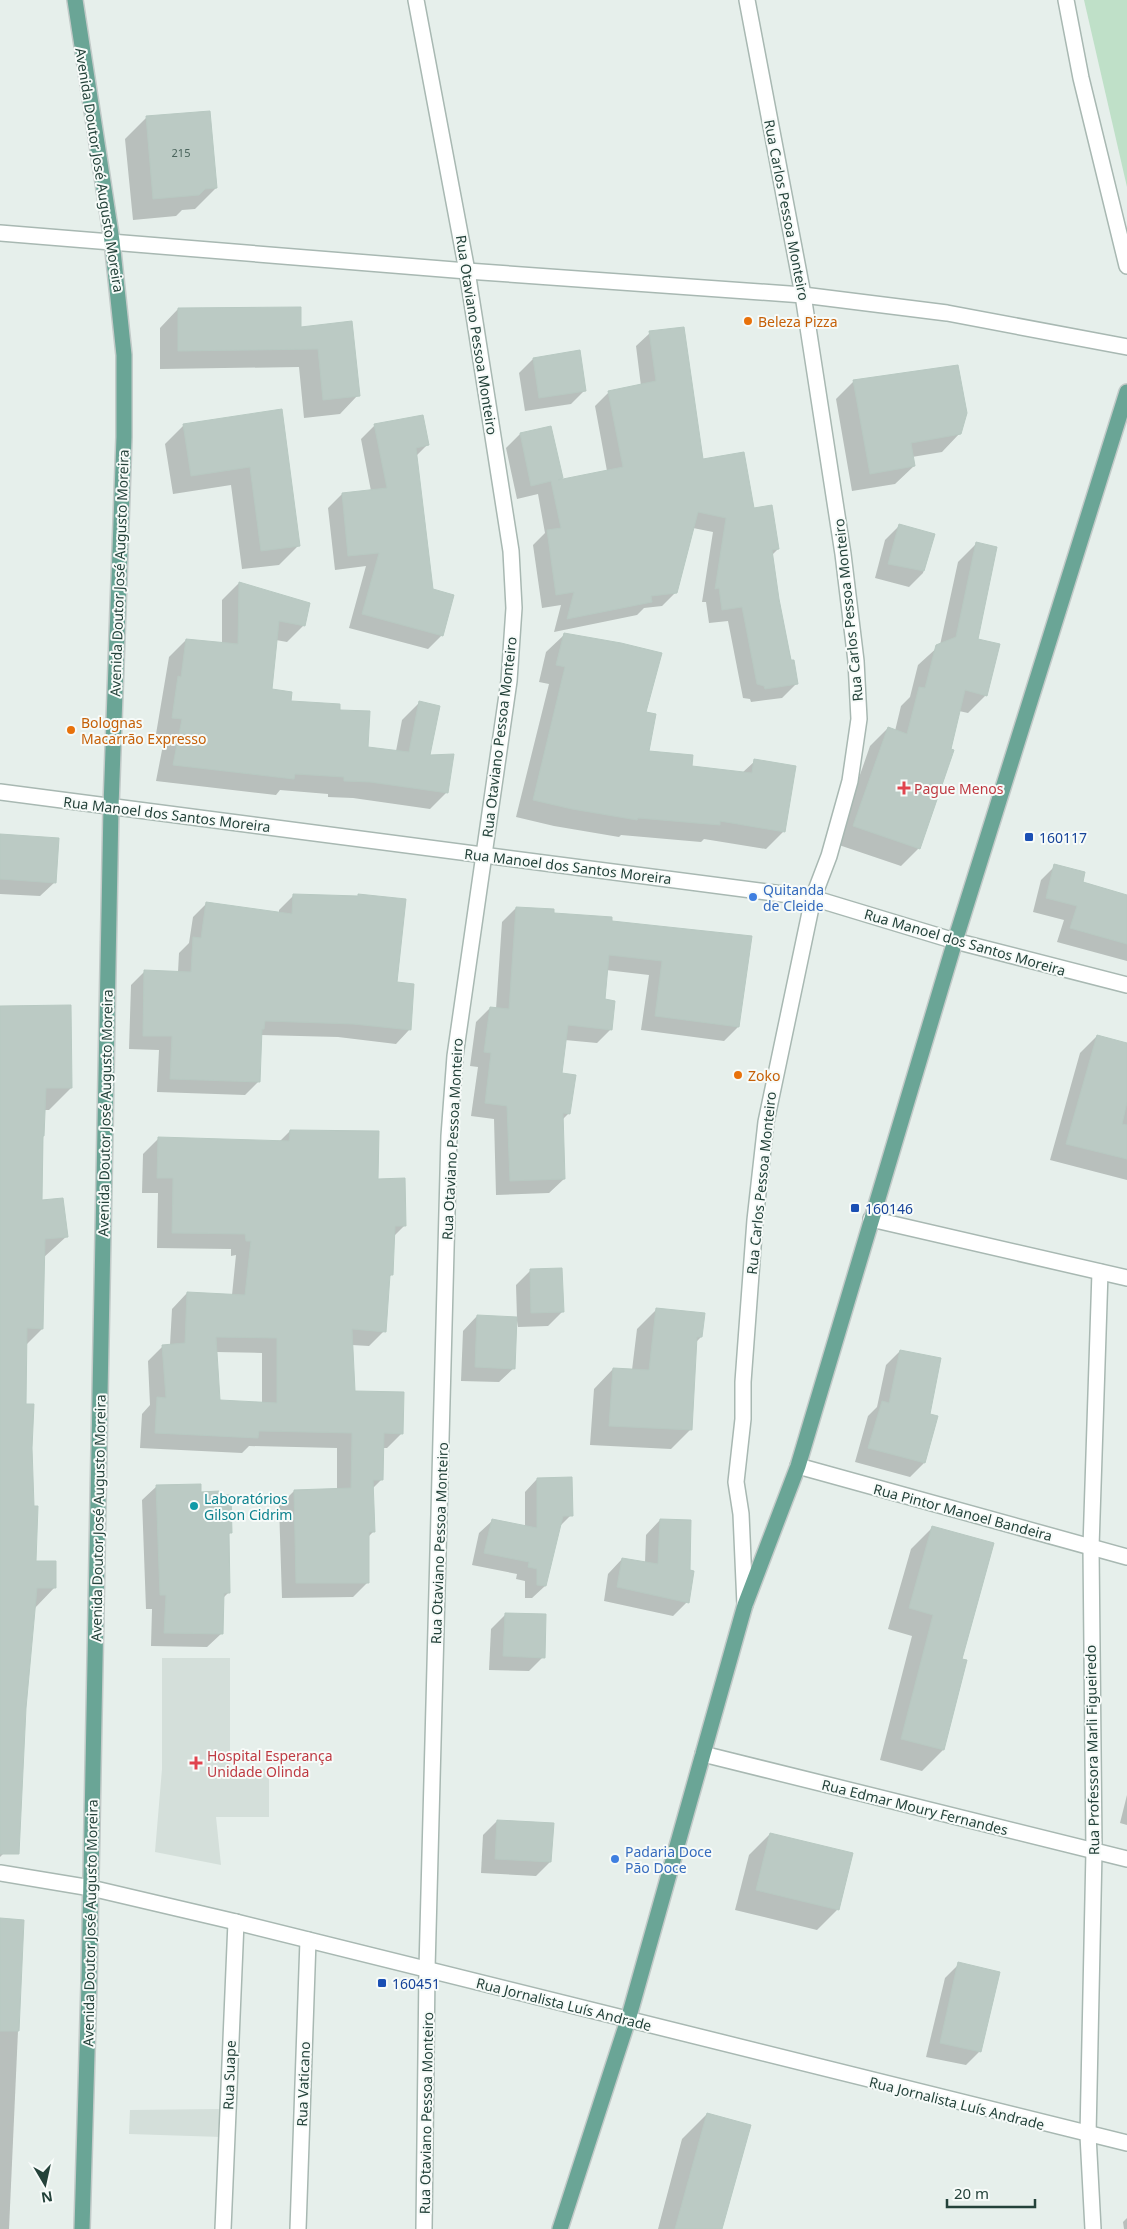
<svg xmlns="http://www.w3.org/2000/svg" width="1127" height="2229" viewBox="0 0 1127 2229" font-family="'Noto Sans',sans-serif">
  <style>
    .built { fill: #d4dfda }
    .green { fill: #bfe0c8 }
    .shadow { fill: #0003; fill-rule: evenodd }
    .building { fill: #bbcac4; stroke: #b8c9c2; fill-rule: evenodd }
    .lines { fill: none; stroke-linecap: round; stroke-linejoin: round }
    .minor-casing { stroke: #a8b8b2; stroke-width: 18 }
    .major-casing { stroke: #c2cac8; stroke-width: 18 }
    .minor { stroke: #fff; stroke-width: 15 }
    .major { stroke: #6aa596; stroke-width: 15 }
    .food-dot { fill: #e8710a; stroke: #f7fbf9; stroke-width: 2 }
    .health-dot { fill: #e0444e; stroke: #f7fbf9; stroke-width: 2 }
    .transit-dot { fill: #1a4fb4; stroke: #f7fbf9; stroke-width: 2 }
    .shop-dot { fill: #3f7fe0; stroke: #f7fbf9; stroke-width: 2 }
    .culture-dot { fill: #0f9aa8; stroke: #f7fbf9; stroke-width: 2 }
    .labels { text-anchor: middle; dominant-baseline: central; stroke-width: 4; stroke-linejoin: round; paint-order: stroke }
    .number-label { font-size: 11px; fill: #4a645c }
    .street-label { font-size: 14px; fill: #24423a; stroke: #f7fbf9 }
    .food-label { font-size: 14px; fill: #c56008; stroke: #f7fbf9; text-anchor: start }
    .health-label { font-size: 14px; fill: #be3a42; stroke: #f7fbf9; text-anchor: start }
    .transit-label { font-size: 14px; fill: #164399; stroke: #f7fbf9; text-anchor: start }
    .shop-label { font-size: 14px; fill: #366cbe; stroke: #f7fbf9; text-anchor: start }
    .culture-label { font-size: 14px; fill: #0d838f; stroke: #f7fbf9; text-anchor: start }
  </style>
  <rect width="100%" height="100%" fill="#e6efeb"/>
  <g class="built">
    <polygon points="162,1658 230,1658 230,1769 269,1769 269,1817 216,1817 221,1865 155,1852 162,1769"/>
    <polygon points="224,2109 222,2137 129,2134 130,2110"/>
  </g>
  <polygon class="green" points="1084,0 1127,0 1127,187"/>
  <g class="shadow">
    <polygon points="146,118 216,188 195,209 182,210 176,216 133,220 125,139"/>
    <polygon points="178,309 300,328 351,323 358,395 340,414 304,418 299,367 160,369 160,328"/>
    <polygon points="650,333 702,461 753,510 778,549 772,555 778,599 796,684 782,698 751,702 750,699 743,698 728,621 709,623 706,602 702,602 713,532 693,528 676,592 662,606 644,608 637,615 554,632 561,605 542,608 533,545 545,533 538,494 517,499 506,448 520,434 550,427 561,478 559,481 607,471 595,406 609,392 641,386 636,346"/>
    <polygon points="533,359 585,390 571,404 525,411 519,373"/>
    <polygon points="854,381 960,433 942,452 912,457 914,466 895,484 852,491 836,399"/>
    <polygon points="281,410 298,546 279,565 242,569 231,485 173,494 165,444 184,425"/>
    <polygon points="375,425 427,445 416,456 432,590 442,635 428,649 349,628 366,566 335,570 328,508 342,494 371,491 361,439"/>
    <polygon points="899,526 933,534 923,573 909,587 875,578 885,540"/>
    <polygon points="976,544 976,640 986,695 968,713 959,711 919,848 901,866 836,844 870,746 888,728 895,731 901,706 910,697 918,665 940,645 958,562"/>
    <polygon points="239,583 304,625 287,642 276,640 270,690 289,702 338,711 367,748 396,751 402,720 419,703 429,756 447,792 430,809 353,798 328,797 328,794 280,790 276,795 156,781 165,735 156,734 169,657 186,640 222,644 222,600"/>
    <polygon points="564,635 645,714 648,752 691,767 742,773 755,761 784,831 766,849 704,839 701,842 621,835 619,837 554,826 516,817 549,684 539,682 546,652"/>
    <polygon points="0,836 55,882 40,896 0,894"/>
    <polygon points="1055,866 1082,882 1127,896 1127,961 1057,942 1064,920 1033,912 1041,880"/>
    <polygon points="293,896 357,897 396,983 409,1030 396,1044 338,1037 261,1035 259,1081 245,1095 157,1092 159,1050 129,1049 131,985 145,971 178,972 179,953 189,943 193,917 207,903 279,913 279,910"/>
    <polygon points="516,908 610,922 750,937 738,1027 724,1041 641,1030 649,975 606,970 604,1001 611,1029 597,1043 565,1040 560,1074 569,1113 562,1120 564,1179 549,1193 496,1195 494,1119 471,1116 478,1067 470,1066 476,1022 490,1008 496,1009 502,922"/>
    <polygon points="0,1008 71,1088 49,1110 44,1110 41,1202 67,1236 43,1258 42,1329 26,1345 25,1406 31,1448 34,1562 55,1587 34,1609 25,1708 19,1838 0,1857"/>
    <polygon points="1097,1036 1127,1044 1127,1180 1050,1160 1080,1053"/>
    <path d="M290 1131 376 1181 405 1225 393 1237 392 1274 388 1278 384 1331 369 1346 352 1345 354 1392 402 1433 387 1448H382V1479L372 1489 373 1532 368 1537V1582L353 1597 282 1598 279 1506 294 1491 337 1490V1448L249 1446 242 1453 140 1448 142 1414 150 1405 148 1361 163 1346 170 1345 172 1309 187 1293 232 1295 236 1255 231 1256V1249L157 1248 158 1193H142L143 1154 159 1138 279 1142ZM216 1352 262 1353V1404L219 1402Z"/>
    <polygon points="530,1271 562,1312 548,1326 518,1327 517,1321 515,1321 514,1368 499,1382 461,1381 463,1331 477,1316 517,1318 516,1285"/>
    <polygon points="657,1309 701,1337 696,1342 690,1430 671,1449 590,1445 594,1389 613,1369 632,1370 637,1329"/>
    <polygon points="900,1351 928,1415 937,1417 924,1463 910,1477 855,1462 868,1416 877,1407 886,1365"/>
    <polygon points="537,1479 571,1515 558,1528 545,1586 532,1598 525,1598 525,1581 516,1579 517,1574 472,1565 479,1533 492,1521 525,1527 525,1492"/>
    <polygon points="157,1486 230,1533 227,1536 229,1592 222,1599 222,1633 207,1647 151,1646 152,1609 146,1609 142,1500"/>
    <polygon points="660,1520 687,1602 673,1616 604,1601 608,1574 622,1559 645,1563 646,1535"/>
    <polygon points="932,1528 961,1660 943,1750 922,1771 880,1760 912,1636 888,1629 911,1549"/>
    <polygon points="505,1615 543,1657 529,1671 489,1670 491,1629"/>
    <polygon points="1127,1795 1127,1825 1120,1823"/>
    <polygon points="497,1821 550,1862 536,1876 481,1873 483,1835"/>
    <polygon points="770,1834 838,1909 817,1930 735,1910 749,1855"/>
    <polygon points="0,1919 23,1921 9,2229 0,2229"/>
    <polygon points="959,1964 980,2051 966,2065 926,2057 945,1978"/>
    <polygon points="707,2114 721,2229 658,2229 682,2139"/>
    <polygon points="1127,2218 1127,2229 1124,2229 1123,2222"/>
  </g>
  <g class="building">
    <polygon points="210,111 217,188 205,189 199,195 153,199 146,116"/>
    <polygon points="301,307 301,327 352,321 360,396 323,400 318,349 178,351 178,308"/>
    <polygon points="684,327 703,459 744,452 754,508 772,505 779,549 772,550 779,599 791,660 794,660 798,684 765,689 764,686 757,684 742,607 722,610 719,588 715,589 726,518 698,512 677,593 651,596 652,602 567,619 574,592 556,595 547,530 561,528 551,481 531,486 520,433 551,426 563,478 558,480 623,467 608,391 656,381 649,331"/>
    <polygon points="580,350 586,391 539,398 533,358"/>
    <polygon points="958,365 967,413 961,434 911,443 915,466 870,474 853,380"/>
    <polygon points="282,409 300,546 261,551 250,467 191,476 183,424"/>
    <polygon points="423,415 429,445 416,448 433,589 454,595 443,636 362,614 379,553 348,556 342,493 387,488 374,424"/>
    <polygon points="899,524 935,534 924,571 888,564"/>
    <polygon points="976,542 997,547 978,639 1000,644 987,696 965,690 951,749 954,750 920,849 853,826 888,727 907,734 919,687 925,688 936,645 956,637"/>
    <polygon points="239,582 310,603 305,626 279,621 272,689 292,692 291,701 340,704 340,710 370,711 368,747 409,752 419,701 440,706 430,755 454,754 448,793 370,782 344,781 344,777 295,774 294,779 173,765 182,719 172,718 178,676 181,677 186,639 238,644"/>
    <polygon points="564,633 621,643 662,653 646,712 656,714 649,751 693,755 692,766 752,773 754,759 796,766 785,832 720,821 720,825 638,818 637,820 572,809 533,800 565,667 556,665"/>
    <polygon points="0,834 59,838 56,883 0,879"/>
    <polygon points="1054,864 1085,872 1083,882 1127,895 1127,944 1070,928 1077,906 1046,898"/>
    <polygon points="293,894 358,896 358,894 406,899 397,982 414,984 411,1030 353,1024 265,1021 264,1029 262,1029 260,1082 170,1079 172,1036 143,1036 144,970 191,972 193,937 201,938 206,902 292,914"/>
    <polygon points="516,907 554,909 554,913 612,917 612,921 752,936 739,1027 655,1016 662,961 609,955 605,999 615,1001 612,1030 568,1025 562,1073 576,1075 570,1114 563,1113 565,1179 510,1181 507,1106 485,1103 491,1053 484,1052 490,1007 509,1009"/>
    <polygon points="71,1005 72,1088 46,1088 44,1136 43,1136 42,1200 63,1198 68,1237 45,1239 43,1329 27,1328 26,1404 34,1404 32,1448 34,1506 38,1506 36,1561 56,1561 56,1588 37,1588 26,1708 19,1854 0,1854 0,1006"/>
    <polygon points="1097,1035 1127,1043 1127,1102 1122,1124 1127,1125 1127,1159 1066,1144"/>
    <path d="M290 1130 379 1131 378 1179 405 1178 406 1226H395L393 1275H390L386 1332 352 1329 355 1391 404 1392 403 1434 384 1433 383 1480H373L375 1532H369V1583H296L294 1490 351 1488 352 1433 259 1431 258 1438 155 1433 157 1397 166 1398 162 1345 185 1343 187 1292 245 1295 251 1241H246L245 1234 172 1233 173 1178H157L158 1137 289 1141ZM216 1337 277 1338V1403L220 1400Z"/>
    <polygon points="562,1268 564,1312 531,1313 530,1269"/>
    <polygon points="656,1308 705,1313 702,1337 697,1337 692,1430 609,1426 613,1368 649,1370"/>
    <polygon points="477,1315 517,1317 515,1369 475,1367"/>
    <polygon points="900,1350 941,1358 930,1414 938,1416 925,1463 868,1448 882,1401 889,1403"/>
    <polygon points="572,1477 573,1516 563,1516 546,1586 537,1585 537,1569 528,1567 529,1562 484,1553 492,1519 537,1528 537,1478"/>
    <polygon points="201,1484 201,1492 219,1491 219,1495 231,1495 232,1533 229,1533 230,1593 224,1593 223,1634 164,1633 166,1595 160,1595 156,1485"/>
    <polygon points="660,1519 691,1520 690,1570 694,1571 689,1603 617,1587 622,1558 658,1564"/>
    <polygon points="932,1526 994,1543 962,1659 967,1660 944,1750 901,1739 933,1615 909,1608"/>
    <polygon points="505,1613 546,1614 545,1658 503,1656"/>
    <polygon points="497,1820 554,1823 551,1862 495,1859"/>
    <polygon points="770,1833 853,1853 839,1910 756,1890"/>
    <polygon points="0,1918 24,1920 19,2031 0,2031"/>
    <polygon points="958,1962 1000,1972 981,2052 940,2043"/>
    <polygon points="707,2113 751,2125 722,2229 675,2229"/>
  </g>
  <g class="lines">
    <g class="minor-casing">
      <g id="minor">
        <polyline points="416,0 467,271 511,551 514,608 509,681 455,1056 449,1136 427,1969 424,2229"/>
        <polyline points="1066,0 1081,78 1127,266"/>
        <polyline points="0,233 467,271 803,295 947,313 1127,347"/>
        <polyline points="0,792 813,898 955,941 1127,985"/>
        <polyline points="871,1219 1127,1278"/>
        <polyline points="798,1466 1127,1557"/>
        <polyline points="745,1605 741,1514 736,1482 743,1419 743,1382 755,1220 766,1122 813,898 829,856 850,781 859,719 856,661 843,554 803,295 747,0"/>
        <polyline points="703,1754 1127,1859"/>
        <polyline points="0,1873 91,1888 236,1922 1127,2143"/>
        <polyline points="223,2229 236,1922"/>
        <polyline points="298,2229 308,1940"/>
        <polyline points="1093,2229 1088,2135 1094,1851 1091,1547 1100,1272"/>
      </g>
    </g>
    <g class="major-casing">
      <g id="major">
        <polyline points="75,0 112,241 124,355 124,437 111,807 89,1983 82,2229"/>
        <polyline points="560,2229 628,2020 745,1605 798,1466 955,941 1127,392"/>
      </g>
    </g>
    <use href="#minor" class="minor"/>
    <use href="#major" class="major"/>
  </g>
  <g class="food-dot">
    <circle cx="748" cy="321" r="5"/>
    <circle cx="71" cy="730" r="5"/>
    <circle cx="738" cy="1075" r="5"/>
  </g>
  <g class="health-dot">
    <path d="M901.5 780.5h5v5h5v5h-5v5h-5v-5h-5v-5h5z"/>
    <path d="M193.5 1755.5h5v5h5v5h-5v5h-5v-5h-5v-5h5z"/>
  </g>
  <g class="transit-dot">
    <rect x="1024" y="832" width="10" height="10" rx="2.5"/>
    <rect x="850" y="1203" width="10" height="10" rx="2.5"/>
    <rect x="377" y="1978" width="10" height="10" rx="2.5"/>
  </g>
  <g class="shop-dot">
    <circle cx="753" cy="897" r="5"/>
    <circle cx="615" cy="1859" r="5"/>
  </g>
  <circle class="culture-dot" cx="194" cy="1506" r="5"/>
  <g class="labels">
    <g class="number-label">
      <text x="181" y="152">215</text>
    </g>
    <g class="street-label">
      <text transform="translate(100 170) rotate(81)">Avenida Doutor José Augusto Moreira</text>
      <text transform="translate(787 210) rotate(79)">Rua Carlos Pessoa Monteiro</text>
      <text transform="translate(477 335) rotate(81)">Rua Otaviano Pessoa Monteiro</text>
      <text transform="translate(119 573) rotate(-88)">Avenida Doutor José Augusto Moreira</text>
      <text transform="translate(848 610) rotate(-96)">Rua Carlos Pessoa Monteiro</text>
      <text transform="translate(499 737) rotate(-83)">Rua Otaviano Pessoa Monteiro</text>
      <text transform="translate(167 814) rotate(7)">Rua Manoel dos Santos Moreira</text>
      <text transform="translate(568 866) rotate(7)">Rua Manoel dos Santos Moreira</text>
      <text transform="translate(965 942) rotate(16)">Rua Manoel dos Santos Moreira</text>
      <text transform="translate(105 1113) rotate(-89)">Avenida Doutor José Augusto Moreira</text>
      <text transform="translate(452 1139) rotate(-87)">Rua Otaviano Pessoa Monteiro</text>
      <text transform="translate(761 1183) rotate(-84)">Rua Carlos Pessoa Monteiro</text>
      <text transform="translate(963 1512) rotate(15)">Rua Pintor Manoel Bandeira</text>
      <text transform="translate(98 1518) rotate(-89)">Avenida Doutor José Augusto Moreira</text>
      <text transform="translate(439 1543) rotate(-88)">Rua Otaviano Pessoa Monteiro</text>
      <text transform="translate(1092 1750) rotate(-91)">Rua Professora Marli Figueiredo</text>
      <text transform="translate(915 1807) rotate(14)">Rua Edmar Moury Fernandes</text>
      <text transform="translate(90 1923) rotate(-89)">Avenida Doutor José Augusto Moreira</text>
      <text transform="translate(564 2004) rotate(14)">Rua Jornalista Luís Andrade</text>
      <text transform="translate(229 2075) rotate(-88)">Rua Suape</text>
      <text transform="translate(303 2084) rotate(-88)">Rua Vaticano</text>
      <text transform="translate(957 2103) rotate(14)">Rua Jornalista Luís Andrade</text>
      <text transform="translate(426 2113) rotate(-89)">Rua Otaviano Pessoa Monteiro</text>
    </g>
    <g class="food-label">
      <text x="758" y="321">Beleza Pizza</text>
      <text x="81" y="722">Bolognas<tspan x="81" dy="16">Macarrão Expresso</tspan></text>
      <text x="748" y="1075">Zoko</text>
    </g>
    <g class="health-label">
      <text x="914" y="788">Pague Menos</text>
      <text x="207" y="1755">Hospital Esperança<tspan x="207" dy="16">Unidade Olinda</tspan></text>
    </g>
    <g class="transit-label">
      <text x="1039" y="837">160117</text>
      <text x="865" y="1208">160146</text>
      <text x="392" y="1983">160451</text>
    </g>
    <g class="shop-label">
      <text x="763" y="889">Quitanda<tspan x="763" dy="16">de Cleide</tspan></text>
      <text x="625" y="1851">Padaria Doce<tspan x="625" dy="16">Pão Doce</tspan></text>
    </g>
    <g class="culture-label">
      <text x="204" y="1498">Laboratórios<tspan x="204" dy="16">Gilson Cidrim</tspan></text>
    </g>
  </g>
  <g transform="translate(45 2184) rotate(171)" stroke="#f7fbf9" stroke-width="4" paint-order="stroke">
  <path d="M0-4L9 19L0 12L-9 19Z" fill="#24423a"/>
  <text y="-8" font-size="14" font-weight="bold" text-anchor="middle" fill="#24423a">N</text>
  </g>
  <path d="M947 2199v8h88v-8" fill="none" stroke="#24423a" stroke-width="2.5"/>
  <text x="954" y="2199" font-size="15" fill="#24423a" stroke="#f7fbf9" stroke-width="4" paint-order="stroke">20 m</text>
</svg>
